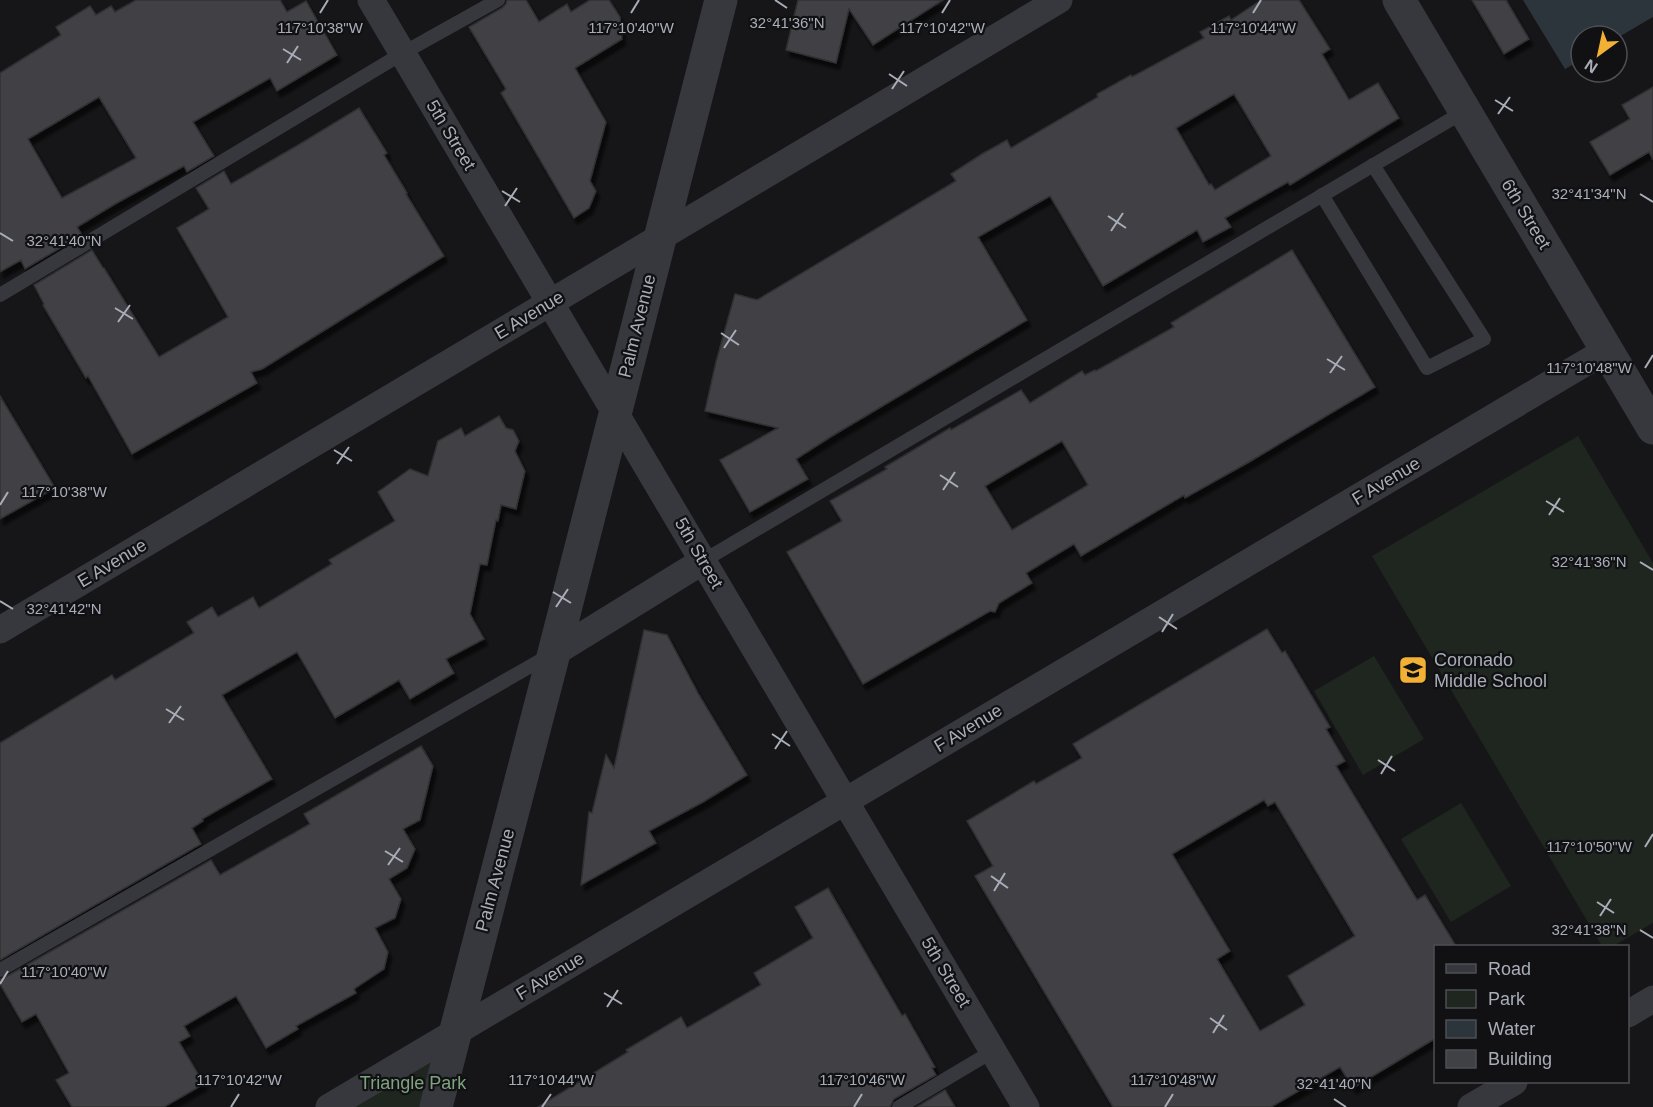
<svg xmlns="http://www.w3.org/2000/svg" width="1653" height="1107" viewBox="0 0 1653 1107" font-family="Arial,sans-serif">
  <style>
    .green { fill: #1e261f }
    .water { fill: #2c353c }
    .building { fill: #404145; stroke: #303034; stroke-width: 1.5; fill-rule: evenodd; filter: url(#shadow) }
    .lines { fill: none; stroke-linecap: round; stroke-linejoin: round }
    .service { stroke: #37383d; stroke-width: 14 }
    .minor { stroke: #37383d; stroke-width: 27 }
    .tertiary { stroke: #37383d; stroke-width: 33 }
    .ticks { fill: none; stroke: #a8adb8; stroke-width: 2 }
    .labels { text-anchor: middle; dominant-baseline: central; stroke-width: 4.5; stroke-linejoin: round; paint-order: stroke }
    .street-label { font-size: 18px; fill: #a8adb8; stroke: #111113 }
    .poi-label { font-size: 18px; fill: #a8adb8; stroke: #111113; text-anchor: start }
    .park-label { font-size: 18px; fill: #7fa381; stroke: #111113 }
    .ticks-label { font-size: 15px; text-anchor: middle; fill: #a8adb8; stroke: #111113; stroke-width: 4.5; stroke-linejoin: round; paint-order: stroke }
  </style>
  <defs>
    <filter id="shadow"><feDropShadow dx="3.5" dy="6" stdDeviation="1.5" flood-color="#0009"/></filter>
  </defs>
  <rect width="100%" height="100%" fill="#161618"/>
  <g class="green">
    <polygon points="1578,436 1653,563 1653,923 1613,946 1602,946 1372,556"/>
    <polygon points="1374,656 1424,739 1363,775 1314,691"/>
    <polygon points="1461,803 1511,886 1451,922 1401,839"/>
    <polygon points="450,1035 431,1107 330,1107"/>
  </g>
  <polygon class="water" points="1523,0 1653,0 1653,17 1617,38 1617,36 1581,36 1581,60 1565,69"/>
  <g class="building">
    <path d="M136 0H280L287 12 306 1 337 55 277 91 270 78 193 122 214 156 187 172 184 166 115 204 77 227 82 235 25 269 21 260 0 272V73L61 35 56 27 90 6 96 15 111 6 115 12ZM99 97 136 158 62 198 28 139Z"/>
    <polygon points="507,0 526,0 539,22 567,4 571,12 590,0 609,0 620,17 622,39 575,68 606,122 590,181 596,191 589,208 574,218 501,93 506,89 469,27 502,8 506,4"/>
    <polygon points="798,0 943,0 873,45 849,9 836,63 786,50"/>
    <path d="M1261 0H1299L1330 49 1322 54 1349 100 1378 83 1399 118 1290 185 1288 182 1225 218 1231 227 1203 242 1197 230 1103 286 1050 196 978 237 1027 320 832 436 796 459 808 479 750 512 720 460 778 428 705 411 716 362 735 294 757 300 956 181 951 174 982 154 1007 140 1011 148 1098 97 1097 94 1131 75 1132 77 1204 38 1200 32 1229 16 1231 20ZM1234 94 1271 156 1215 190 1211 184 1209 185 1176 128Z"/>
    <polygon points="1472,0 1506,0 1529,39 1504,54"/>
    <polygon points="1653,87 1653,160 1649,152 1610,175 1590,142 1630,119 1622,105"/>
    <polygon points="359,108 387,153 384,155 407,193 406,194 444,256 262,369 251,372 257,383 132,454 88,376 86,378 43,305 44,304 34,285 92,250 103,268 104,268 159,357 228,317 177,228 209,209 196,188 224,171 231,184 300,144"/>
    <path d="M1292 250 1375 387 1249 462 1185 498 1184 495 1081 556 1074 544 1026 573 1032 583 999 603 995 612 990 611 863 684 787 552 842 521 830 501 887 469 885 467 950 428 951 430 1021 390 1030 403 1082 371 1085 375 1095 370 1096 371 1174 327 1171 323ZM1062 441 1088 485 1012 530 985 486Z"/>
    <polygon points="0,396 55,488 0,519"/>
    <polygon points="499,416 506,428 513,430 519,441 515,451 525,471 516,509 501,505 498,521 496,520 487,565 480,564 470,614 484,639 446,659 454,673 410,699 399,680 335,718 297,652 222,695 272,779 202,819 203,821 192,828 201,844 0,960 0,743 112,675 115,680 194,633 187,622 212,607 218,617 253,597 259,608 332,564 329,560 395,521 378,492 410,469 428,476 438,441 461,428 465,436"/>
    <path d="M1267 629 1282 653 1285 651 1330 727 1326 729 1345 761 1336 766 1417 900 1425 895 1456 946H1436V1038L1353 1088 1340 1067 1271 1107H1113L975 876 993 866 967 821 1034 781 1036 784 1082 758 1073 744ZM1264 800 1268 806 1275 802 1355 936 1288 976 1305 1005 1260 1031 1217 959 1230 951 1172 854Z"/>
    <polygon points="644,630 667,635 699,695 747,775 703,802 649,831 656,843 581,885 589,812 592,813 606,755 614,768"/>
    <polygon points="421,746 433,766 420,820 403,829 415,849 407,868 389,879 401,899 395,918 375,928 388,952 384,969 354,989 356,993 296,1026 298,1029 266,1048 236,996 184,1026 190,1036 179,1042 204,1084 164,1107 72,1107 56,1080 69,1073 36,1014 22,1022 0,984 0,979 4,978 211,860 220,875 310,824 304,814"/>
    <polygon points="828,888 902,1016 905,1014 935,1067 932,1068 936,1075 894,1099 890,1107 538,1107 628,1052 626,1050 681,1017 687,1028 761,985 754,973 813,938 795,907"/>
    <polygon points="945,1090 955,1107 917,1107"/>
  </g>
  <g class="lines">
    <g class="service">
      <polyline points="1322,195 1427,368 1484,339 1373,165"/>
      <polyline points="0,295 403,53 498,0"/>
      <polyline points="703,561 1465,111"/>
      <polyline points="0,970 550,655"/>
      <polyline points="899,1107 993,1051"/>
    </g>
    <g class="minor">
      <polyline points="371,0 1026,1107"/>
      <polyline points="0,630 1059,0"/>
      <polyline points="554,653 703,561"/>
      <polyline points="1628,1014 1653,999"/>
      <polyline points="329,1107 1607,350"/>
      <polyline points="1471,1107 1514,1082"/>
    </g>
    <g class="tertiary">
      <polyline points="1399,0 1653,428"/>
      <polyline points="436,1107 554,653 721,0"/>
    </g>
  </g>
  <path class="ticks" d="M775 0 787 8M320 13 328 0M631 13 639 0M942 13 950 0M1253 13 1261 0M283 49 301 60M287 63 298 46M889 74 907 86M892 89 904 71M1495 100 1513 111M1498 114 1510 97M502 191 520 202M1640 194 1653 202M505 206 517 188M1108 216 1126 228M1111 231 1123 213M0 233 13 241M115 308 133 319M118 322 130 305M721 333 739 345M724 348 736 330M1327 359 1345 370M1645 368 1653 355M1330 373 1342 356M334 450 352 461M337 464 349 447M940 475 958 487M943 490 955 472M1546 501 1564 512M0 505 8 492M1549 515 1560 498M1640 562 1653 570M553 592 571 603M0 601 13 609M556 607 568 589M1159 617 1177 629M1162 632 1173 614M166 709 184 720M169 723 181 706M772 734 790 746M775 749 787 731M1378 760 1395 771M1381 774 1392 756M1645 847 1653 834M385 851 403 862M388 865 400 848M991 876 1008 888M994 891 1005 873M1597 902 1614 913M1600 916 1611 899M1640 930 1653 938M0 984 8 971M604 993 622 1004M607 1007 618 990M1210 1018 1227 1030M1213 1033 1224 1015M1334 1099 1346 1107M231 1107 239 1094M542 1107 551 1094M854 1107 862 1094M1165 1107 1173 1094"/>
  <defs>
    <g id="school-square" transform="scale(1.5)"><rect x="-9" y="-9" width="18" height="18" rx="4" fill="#f2b134" stroke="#111113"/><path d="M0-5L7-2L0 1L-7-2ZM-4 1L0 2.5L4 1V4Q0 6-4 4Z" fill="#111"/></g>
  </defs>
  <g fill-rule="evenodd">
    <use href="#school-square" x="1413" y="670"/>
  </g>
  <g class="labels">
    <g class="street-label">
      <text transform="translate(451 135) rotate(59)">5th Street</text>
      <text transform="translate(1526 214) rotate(59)">6th Street</text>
      <text transform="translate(529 315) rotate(-31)">E Avenue</text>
      <text transform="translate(637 326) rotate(-76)">Palm Avenue</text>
      <text transform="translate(1386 481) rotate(-31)">F Avenue</text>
      <text transform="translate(699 553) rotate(60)">5th Street</text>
      <text transform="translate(112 563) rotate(-31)">E Avenue</text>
      <text transform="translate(968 728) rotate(-31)">F Avenue</text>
      <text transform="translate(495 880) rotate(-75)">Palm Avenue</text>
      <text transform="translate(946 972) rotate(59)">5th Street</text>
      <text transform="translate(550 976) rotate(-31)">F Avenue</text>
    </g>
    <g class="poi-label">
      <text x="1434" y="660">Coronado<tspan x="1434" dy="21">Middle School</tspan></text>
    </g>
    <g class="park-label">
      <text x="413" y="1083">Triangle Park</text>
    </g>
  </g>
  <g class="ticks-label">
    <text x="787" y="28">32°41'36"N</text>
    <text x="320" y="33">117°10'38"W</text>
    <text x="631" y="33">117°10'40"W</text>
    <text x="942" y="33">117°10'42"W</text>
    <text x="1253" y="33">117°10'44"W</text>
    <text x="1589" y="199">32°41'34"N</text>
    <text x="64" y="246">32°41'40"N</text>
    <text x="1589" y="373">117°10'48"W</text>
    <text x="64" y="497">117°10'38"W</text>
    <text x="1589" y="567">32°41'36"N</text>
    <text x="64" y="614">32°41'42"N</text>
    <text x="1589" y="852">117°10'50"W</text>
    <text x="1589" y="935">32°41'38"N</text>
    <text x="64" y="977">117°10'40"W</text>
    <text x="239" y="1085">117°10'42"W</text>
    <text x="551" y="1085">117°10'44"W</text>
    <text x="862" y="1085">117°10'46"W</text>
    <text x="1173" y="1085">117°10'48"W</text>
    <text x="1334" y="1089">32°41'40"N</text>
  </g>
  <rect x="1434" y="945" width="195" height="138" fill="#111113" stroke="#4d4f55" stroke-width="1.5"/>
  <rect x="1446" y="964" width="30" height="9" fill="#37383d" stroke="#4d4f55" stroke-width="1.5"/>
  <text x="1488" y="975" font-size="18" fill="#a8adb8">Road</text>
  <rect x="1446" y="990" width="30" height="18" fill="#1e261f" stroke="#4d4f55" stroke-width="1.5"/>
  <text x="1488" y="1005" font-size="18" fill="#a8adb8">Park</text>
  <rect x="1446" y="1020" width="30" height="18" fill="#2c353c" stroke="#4d4f55" stroke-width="1.5"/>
  <text x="1488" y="1035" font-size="18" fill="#a8adb8">Water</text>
  <rect x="1446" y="1050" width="30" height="18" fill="#404145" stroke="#4d4f55" stroke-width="1.5"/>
  <text x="1488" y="1065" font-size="18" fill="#a8adb8">Building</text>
  <g transform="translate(1599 54) rotate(213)"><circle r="28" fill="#111113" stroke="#4d4f55" stroke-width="1.5"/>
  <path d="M0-4.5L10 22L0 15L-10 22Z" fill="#f2b134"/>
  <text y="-9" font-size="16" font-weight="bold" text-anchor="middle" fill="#a8adb8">N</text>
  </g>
</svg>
